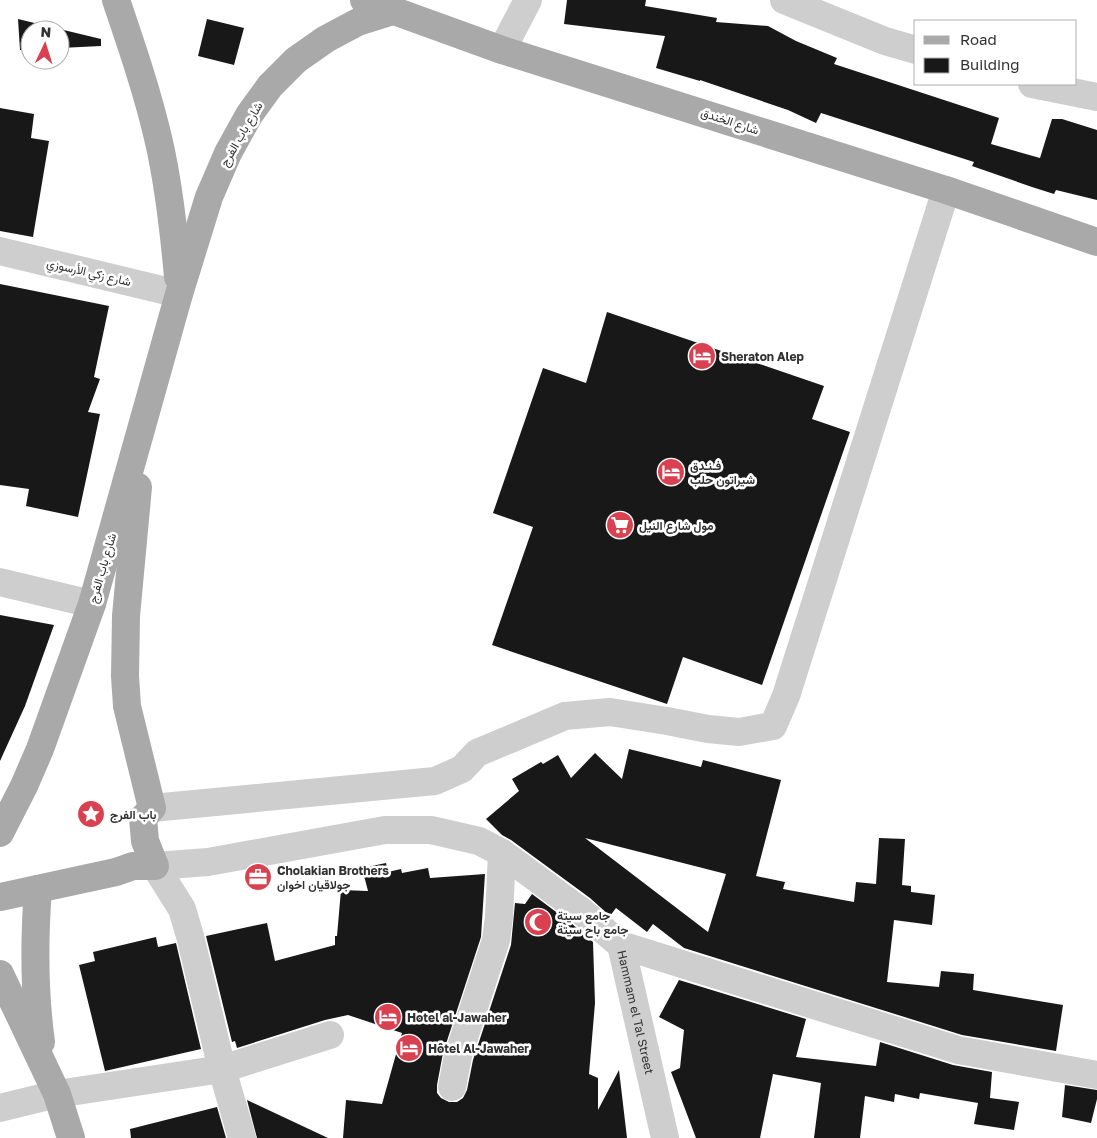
<svg xmlns="http://www.w3.org/2000/svg" width="1097" height="1138" viewBox="0 0 1097 1138" font-family="'Golos Text',Vazirmatn,sans-serif">
  <style>
    .building { fill: #181818; fill-rule: evenodd }
    .lines { fill: none; stroke-linecap: round; stroke-linejoin: round }
    .minor { stroke: #cecece; stroke-width: 28 }
    .major { stroke: #a9a9a9; stroke-width: 28 }
    .labels { text-anchor: middle; dominant-baseline: central; stroke-width: 5; stroke-linejoin: round; paint-order: stroke }
    .street-label { font-size: 12px; fill: #313131; stroke: #fff }
    .poi-label { font-size: 12px; font-weight: bold; fill: #313131; stroke: #fff; text-anchor: start }
  </style>
  <rect width="100%" height="100%" fill="#fff"/>
  <g class="building">
    <polygon points="567,0 646,0 645,6 717,18 716,22 768,26 796,41 837,58 834,64 999,118 991,144 1040,158 1052,119 1062,119 1097,130 1097,200 1056,190 1054,194 1032,187 972,166 974,162 821,113 816,123 788,110 700,80 700,81 656,68 665,36 564,24"/>
    <polygon points="18,19 101,39 101,46 60,48 60,30 30,30 30,50 20,50"/>
    <polygon points="207,19 244,28 234,65 198,56"/>
    <polygon points="0,108 34,114 31,138 49,141 33,237 0,231"/>
    <polygon points="0,284 109,306 94,377 100,379 88,412 100,414 78,517 26,506 29,489 0,485"/>
    <polygon points="607,312 824,386 812,419 850,432 762,685 683,657 667,704 492,645 533,527 493,513 543,368 586,383"/>
    <polygon points="0,615 54,625 25,706 0,761"/>
    <path d="M629 749 701 767 703 760 781 780 756 876 785 882 783 889 854 902 856 882 876 884 879 838 905 839 902 885 911 886V892L935 895 932 925 894 920 887 982 939 987 941 971 974 974 973 990 1063 1005 1056 1051 962 1035 684 948 653 924 647 932 616 908 610 916 590 898 511 840 502 835 486 819 519 791 512 779 541 762 543 764 558 755 571 778 595 753 622 779ZM585 838 726 874 708 932Z"/>
    <polygon points="386,863 388,872 401,869 402,873 428,868 430,878 485,874 481,937 443,1053 437,1085 437,1093 441,1098 449,1102 457,1102 463,1098 467,1090 473,1060 511,945 515,903 525,904 532,894 571,923 593,942 595,1003 589,1074 598,1078 598,1110 619,1070 627,1138 343,1138 346,1100 382,1104 402,1033 348,1015 325,1020 237,1048 235,1041 232,1042 206,936 267,923 275,961 335,945 335,936 337,936 341,890 368,891 362,868"/>
    <polygon points="156,937 158,947 176,943 201,1049 105,1071 79,965 95,961 93,952"/>
    <polygon points="679,980 806,1019 796,1057 876,1066 880,1042 953,1065 992,1072 990,1098 1019,1102 1014,1130 974,1124 978,1103 920,1093 919,1099 895,1094 894,1102 865,1096 860,1138 814,1138 821,1083 773,1074 760,1138 696,1138 671,1072 680,1068 684,1030 659,1017"/>
    <polygon points="1065,1085 1097,1090 1097,1099 1091,1123 1062,1117"/>
    <polygon points="247,1100 328,1138 257,1138"/>
    <polygon points="217,1107 226,1138 131,1138 130,1129"/>
  </g>
  <g class="lines">
    <g class="minor">
      <polyline points="784,0 885,41 916,50"/>
      <polyline points="502,50 528,0"/>
      <polyline points="1032,84 1097,97"/>
      <polyline points="0,251 179,294"/>
      <polyline points="0,582 92,604"/>
      <polyline points="152,808 435,781 462,769 477,753 565,716 610,712 667,721 708,729 739,732 773,726 786,696 946,190"/>
      <polyline points="621,945 958,1050 1097,1075"/>
      <polyline points="452,1087 458,1056 496,940 499,917 502,853"/>
      <polyline points="0,1108 57,1094 222,1069 330,1035"/>
      <path id="s1" d="M242 1138 222 1069 190 936 182 909 155 866 208 862 385 830H431L479 841 502 853 581 911 621 945 665 1138"/>
    </g>
    <g class="major">
      <path d="M116 0C132 47 148 94 159 142 169 186 174 232 178 277"/>
      <polyline points="364,0 502,50 946,190 1097,242"/>
      <polyline points="0,833 24,786 40,749 92,604 179,294 209,197 228,153 249,115 270,86 296,60 326,39 358,22 393,11"/>
      <path d="M38 889C34 941 34 991 41 1042"/>
      <polyline points="0,897 116,872 133,866 155,866 145,841 143,818 152,808 127,706 125,676 126,616 138,487"/>
      <polyline points="0,974 57,1094 71,1138"/>
    </g>
  </g>
  <defs>
    <g id="hotel-disc" transform="scale(1.4375)"><circle r="9.5" fill="#d94151" stroke="#fff"/><path d="M-6-4.5h1.5V1H6V5H4.5V3h-9V5H-6ZM-4 0a1.8 1.8 0 1 1 3.6 0ZM.5 0V-2.5h3Q6-2.5 6 0Z" fill="#fff"/></g>
    <g id="supermarket-disc" transform="scale(1.4375)"><circle r="9.5" fill="#d94151" stroke="#fff"/><path d="M-6-5.5h2.5l.6 2H6L4.5 2H-2.5L-4.4-4H-6ZM-1.5 3.2a1.3 1.3 0 1 0 .1 0ZM3 3.2a1.3 1.3 0 1 0 .1 0Z" fill="#fff"/></g>
    <g id="sight-disc" transform="scale(1.4375)"><circle r="9.5" fill="#d94151" stroke="#fff"/><path d="M0-6L1.8-2.2L6-1.7L2.9 1.2L3.7 5.4L0 3.3L-3.7 5.4L-2.9 1.2L-6-1.7L-1.8-2.2Z" fill="#fff"/></g>
    <g id="office-disc" transform="scale(1.4375)"><circle r="9.5" fill="#d94151" stroke="#fff"/><path d="M-6-3h4V-5.5h4V-3h4V5H-6ZM-1-4.5V-3h2v-1.5ZM-6 0V1H6V0Z" fill="#fff"/></g>
    <g id="mosque-disc" transform="scale(1.4375)"><circle r="9.5" fill="#d94151" stroke="#fff"/><path d="M3.5-4.9A6 6 0 1 0 3.5 4.9A5 5 0 1 1 3.5-4.9Z" fill="#fff"/></g>
  </defs>
  <g fill-rule="evenodd">
    <use href="#hotel-disc" x="702" y="356"/>
    <use href="#hotel-disc" x="671" y="472"/>
    <use href="#supermarket-disc" x="620" y="525"/>
    <use href="#sight-disc" x="91" y="814"/>
    <use href="#office-disc" x="258" y="877"/>
    <use href="#mosque-disc" x="538" y="922"/>
    <use href="#hotel-disc" x="388" y="1017"/>
    <use href="#hotel-disc" x="409" y="1048"/>
  </g>
  <g class="labels">
    <g class="street-label">
      <text transform="translate(730 121) rotate(18)">شارع الخندق</text>
      <text transform="translate(241 134) rotate(-60)">شارع باب الفرج</text>
      <text transform="translate(89 272) rotate(13)">شارع زكي الأرسوزي</text>
      <text transform="translate(102 568) rotate(-74)">شارع باب الفرج</text>
      <text stroke="none"><textPath href="#s1" startOffset="861">Hammam el Tal Street</textPath></text>
    </g>
    <g class="poi-label">
      <text x="721" y="356">Sheraton Alep</text>
      <text x="690" y="465">فـنـدق<tspan x="690" dy="14">شيراتون حلب</tspan></text>
      <text x="639" y="525">مول شارع النيل</text>
      <text x="110" y="814">باب الفرج</text>
      <text x="277" y="870">Cholakian Brothers<tspan x="277" dy="14">جولاقيان اخوان</tspan></text>
      <text x="557" y="915">جامع سيتة<tspan x="557" dy="14">جامع باح سيتة</tspan></text>
      <text x="407" y="1017">Hotel al-Jawaher</text>
      <text x="428" y="1048">Hôtel Al-Jawaher</text>
    </g>
  </g>
  <rect x="914" y="20" width="162" height="65" fill="#ffffff" stroke="#adadad"/>
  <rect x="924" y="36" width="25" height="8" fill="#a9a9a9" stroke="#adadad"/>
  <text x="960" y="45" font-size="15" fill="#313131">Road</text>
  <rect x="924" y="58" width="25" height="15" fill="#181818" stroke="#adadad"/>
  <text x="960" y="70" font-size="15" fill="#313131">Building</text>
  <g transform="translate(45 45) rotate(4)"><circle r="24" fill="#ffffff" stroke="#adadad"/>
  <path d="M0-4L9 19L0 12L-9 19Z" fill="#d94151"/>
  <text y="-8" font-size="14" font-weight="bold" text-anchor="middle" fill="#313131">N</text>
  </g>
</svg>
